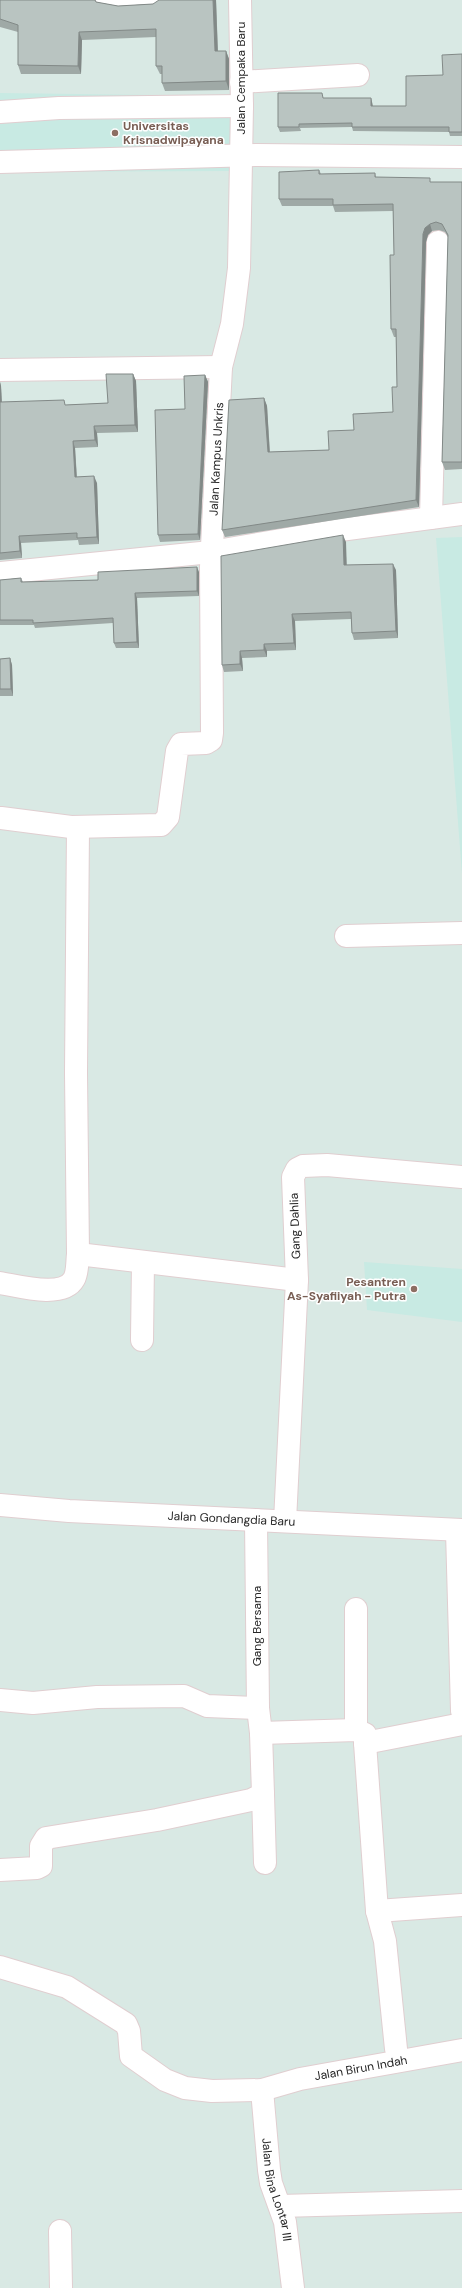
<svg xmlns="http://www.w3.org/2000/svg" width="462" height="2288" viewBox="0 0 462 2288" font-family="'DM Sans',sans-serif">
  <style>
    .education { fill: #c8eae3 }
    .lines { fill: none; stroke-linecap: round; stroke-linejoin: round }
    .minor-casing { stroke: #e0ced0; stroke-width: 24 }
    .minor { stroke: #fff; stroke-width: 22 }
    .wall { fill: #9fa9a6 }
    .shaded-wall { fill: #828987 }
    .building { fill: #b9c4c1; stroke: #828987 }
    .education-dot { fill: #8d6e63; stroke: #fff; stroke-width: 1.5 }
    .labels { text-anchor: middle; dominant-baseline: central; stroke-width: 3; stroke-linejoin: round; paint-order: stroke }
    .street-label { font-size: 12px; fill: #272727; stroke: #fff }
    .education-label { font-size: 12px; font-weight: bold; fill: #785e54; stroke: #fff; text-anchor: start }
  </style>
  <rect width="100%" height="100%" fill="#d9e9e4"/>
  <g class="education">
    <polygon points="0,93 231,96 229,171 0,172"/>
    <polygon points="462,537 462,874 436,538"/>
    <polygon points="364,1262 462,1269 462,1322 367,1310"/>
  </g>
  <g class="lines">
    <g class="minor-casing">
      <g id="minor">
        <polyline points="107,0 120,2 155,0"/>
        <polyline points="241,82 358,75"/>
        <polyline points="0,112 59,108 242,106"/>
        <polyline points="0,162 257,155 462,157"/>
        <polyline points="0,370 221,367"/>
        <polyline points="431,518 438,242"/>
        <polyline points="0,573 211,552 340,530 462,514"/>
        <path id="s1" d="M1 818 71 827 161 825 168 817 177 751 181 744 206 743 211 740 212 733 211 567 221 367 232 324 239 268 242 106 240 0"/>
        <polyline points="346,936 462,933"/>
        <polyline points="78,1254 297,1280"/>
        <path d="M0 1283C18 1286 63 1299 74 1279 78 1272 77 1261 78 1254L76 1073 78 827"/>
        <polyline points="142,1340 143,1262"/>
        <path id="s2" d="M0 1505 69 1511 462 1530"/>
        <polyline points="285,1521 297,1280 293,1177 297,1169 303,1166 327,1165 462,1177"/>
        <polyline points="457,1531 462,1711"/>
        <polyline points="356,1609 356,1730"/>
        <polyline points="0,1700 33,1703 97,1697 184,1696 207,1706 258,1708"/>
        <polyline points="261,1733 356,1730 365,1734 365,1743 462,1724"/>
        <polyline points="365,1743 377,1911 385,1941 396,2049"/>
        <polyline points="263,1794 265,1863"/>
        <polyline points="0,1870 37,1868 41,1866 41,1846 46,1838 157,1820 251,1800 263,1794 261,1733 258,1708 256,1520"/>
        <polyline points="377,1911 462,1905"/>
        <path id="s3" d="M0 1967 67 1987 126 2024 129 2031 131 2056 165 2080 185 2088 212 2091 262 2090 300 2079 462 2050"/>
        <path id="s4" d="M262 2090 269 2170 271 2183 285 2222 293 2288"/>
        <polyline points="280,2206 462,2201"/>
        <polyline points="60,2231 61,2288"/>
      </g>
    </g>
    <use href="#minor" class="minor"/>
  </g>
  <g class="wall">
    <polygon points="0,0 96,2 118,6 216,0 218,51 226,51 229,59 229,90 165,91 162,83 162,74 160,74 156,66 156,37 82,40 81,74 21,74 18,65 18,32 0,27"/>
    <polygon points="462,54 462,136 450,136 449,132 353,131 352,127 300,128 301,131 280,132 278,127 324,98 371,98 373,106 406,106 443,75"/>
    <polygon points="319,170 321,174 375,173 376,177 431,182 462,182 462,469 445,470 442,462 448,237 445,232 439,230 432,231 428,235 426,242 419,507 225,537 222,530 264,398 267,406 270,452 329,450 354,430 393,412 397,387 396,337 394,337 391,329 394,255 393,211 335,212 333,206 282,206 279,199"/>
    <polygon points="133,374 136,381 138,432 97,433 98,447 75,448 77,477 97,483 99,544 79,545 78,540 21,543 22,558 0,560 0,382 1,386 2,402 66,405 108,403"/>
    <polygon points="205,375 208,382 200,540 160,542 158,535 185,409"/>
    <polygon points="346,542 346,565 396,570 398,638 354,640 352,633 351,619 295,621 296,650 267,651 267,657 242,658 243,671 224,672 222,665"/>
    <polygon points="199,572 199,596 137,598 139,648 116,648 114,643 113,623 35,628 34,625 0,625 0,580 21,578 23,582 98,580"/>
    <polygon points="10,658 12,665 13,696 0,696 0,659"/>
  </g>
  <g class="shaded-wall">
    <polygon points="213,0 216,0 218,60 215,51"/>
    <polygon points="79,32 82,40 81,74 78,66"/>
    <polygon points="226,51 229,59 229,90 226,81"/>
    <polygon points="371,98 372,102 373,110 371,106"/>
    <polygon points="430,224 432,231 428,235 426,242 419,507 416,500 423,234 425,228"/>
    <polygon points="133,374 136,381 138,432 135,425"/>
    <polygon points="205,375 208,382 200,540 198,534"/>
    <polygon points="0,382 1,386 2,409 0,403"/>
    <polygon points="264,398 267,406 270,459 268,452"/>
    <polygon points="94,426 97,433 98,447 95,440"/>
    <polygon points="73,441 75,448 77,484 75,477"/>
    <polygon points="94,476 97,483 99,544 97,537"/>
    <polygon points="343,535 346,542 347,572 344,565"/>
    <polygon points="19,536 21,543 22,558 20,551"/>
    <polygon points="393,564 396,570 398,638 396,631"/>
    <polygon points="197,567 199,572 199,596 197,591"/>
    <polygon points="135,593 137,598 139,648 137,642"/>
    <polygon points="292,614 295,621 296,650 294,643"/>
    <polygon points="264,644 267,651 267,657 264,650"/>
    <polygon points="240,651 242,658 243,671 240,664"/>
    <polygon points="10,658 12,665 13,696 11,689"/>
  </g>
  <g class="building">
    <polygon points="0,0 95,0 96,2 118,6 153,4 159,0 213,0 215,51 226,51 226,81 162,83 162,66 156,66 156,29 79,32 78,66 18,65 18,25 0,19"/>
    <polygon points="462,54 462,132 449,132 449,127 352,127 352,123 299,124 299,127 278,127 278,93 322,93 323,98 371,98 371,106 406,106 406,76 443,75 442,55"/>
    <polygon points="319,170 319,174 375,173 375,177 430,178 430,182 462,182 462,462 442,462 448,235 442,224 436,222 430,224 425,228 423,234 416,500 222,530 229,400 264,398 268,452 329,450 328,431 354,430 353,414 393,412 392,387 397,387 396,329 391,329 390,255 394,255 393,204 333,205 333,199 279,199 279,172"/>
    <polygon points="106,374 133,374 135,425 94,426 95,440 73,441 75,477 94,476 97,537 77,538 77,533 19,536 20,551 0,553 0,402 64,400 65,405 108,403"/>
    <polygon points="205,375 198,534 158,535 155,410 185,409 184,376"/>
    <polygon points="343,535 344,565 393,564 396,631 352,633 351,612 292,614 294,643 264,644 264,650 240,651 240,664 222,665 221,556"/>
    <polygon points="197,567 197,591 135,593 137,642 114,643 113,618 33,623 33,620 0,620 0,580 21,578 21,582 98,580 98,572"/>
    <polygon points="10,658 11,689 0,689 0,659"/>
  </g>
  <g class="education-dot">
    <circle cx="115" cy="133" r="4"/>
    <circle cx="414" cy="1289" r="4"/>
  </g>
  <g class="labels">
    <g class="street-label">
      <text transform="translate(241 78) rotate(-90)">Jalan Cempaka Baru</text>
      <text stroke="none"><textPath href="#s1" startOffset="558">Jalan Kampus Unkris</textPath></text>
      <text transform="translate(295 1226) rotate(-92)">Gang Dahlia</text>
      <text stroke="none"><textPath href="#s2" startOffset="232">Jalan Gondangdia Baru</textPath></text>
      <text transform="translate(257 1626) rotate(-90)">Gang Bersama</text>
      <text stroke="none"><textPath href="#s3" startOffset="414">Jalan Birun Indah</textPath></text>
      <text stroke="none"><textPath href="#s4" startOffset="101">Jalan Bina Lontar III</textPath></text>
    </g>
    <g class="education-label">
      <text x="123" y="126">Universitas<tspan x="123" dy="14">Krisnadwipayana</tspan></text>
      <text x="406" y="1282" text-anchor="end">Pesantren<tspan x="406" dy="14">As-Syafiiyah - Putra</tspan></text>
    </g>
  </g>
</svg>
